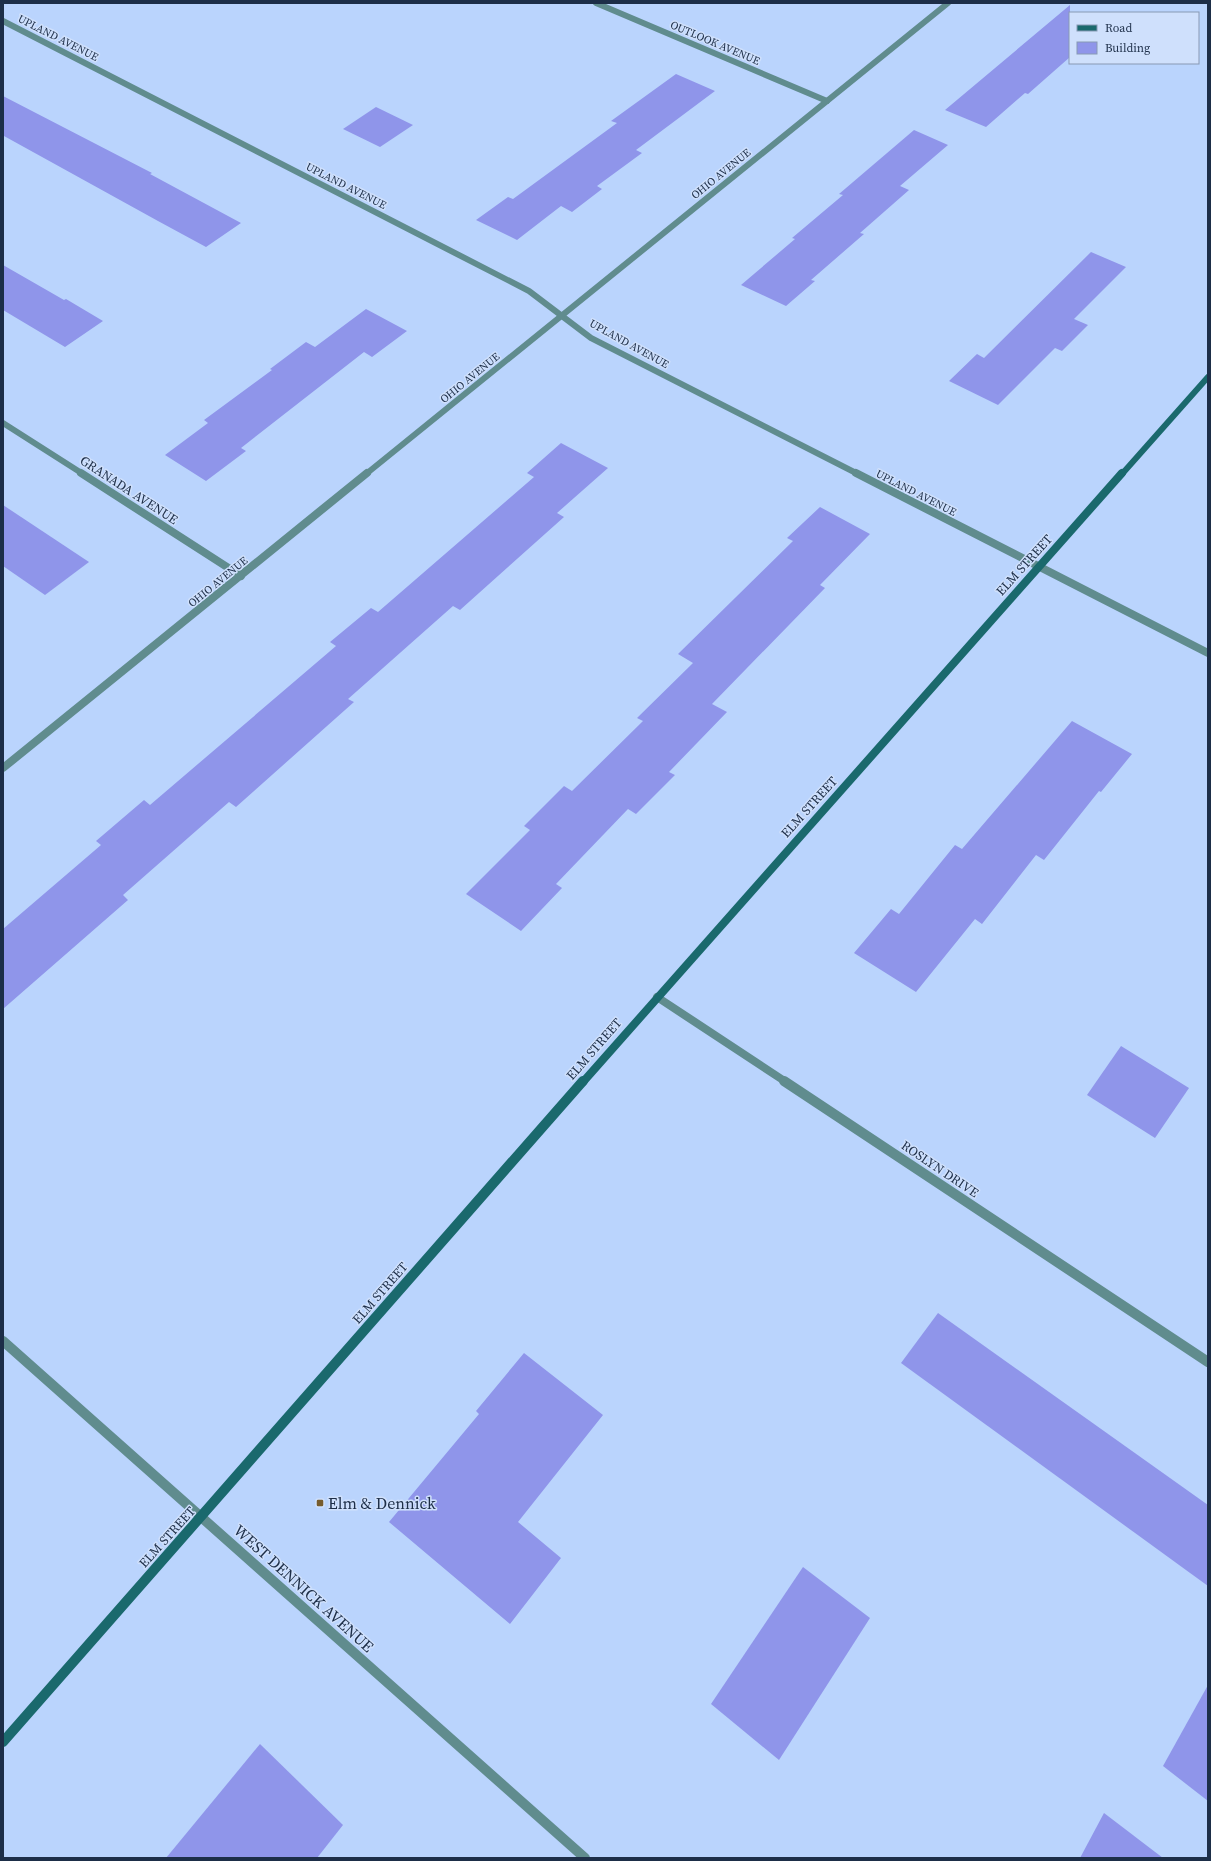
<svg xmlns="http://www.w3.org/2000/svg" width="1211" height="1861" viewBox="0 0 1211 1861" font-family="'Source Serif 4',serif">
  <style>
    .building { fill: #8f95ea }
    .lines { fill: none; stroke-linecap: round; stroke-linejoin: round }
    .street-far2 { stroke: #608c8e; stroke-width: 6 }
    .street-far1 { stroke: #608c8e; stroke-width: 8 }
    .street { stroke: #608c8e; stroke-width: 10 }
    .secondary-far2 { stroke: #1a696d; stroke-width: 6 }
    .secondary-far1 { stroke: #1a696d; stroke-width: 8 }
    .secondary { stroke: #1a696d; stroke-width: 10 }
    .poi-dot { fill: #765c2e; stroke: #cfe0fc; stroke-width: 1.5 }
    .labels { text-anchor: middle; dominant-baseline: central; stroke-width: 3; stroke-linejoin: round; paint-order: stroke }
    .far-street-label { font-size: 11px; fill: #1d2e48; stroke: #cfe0fc }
    .street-label { font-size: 13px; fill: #1d2e48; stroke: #cfe0fc }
    .near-poi-label { font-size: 16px; fill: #1d2e48; stroke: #cfe0fc; text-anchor: start }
    .near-street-label { font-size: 16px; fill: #1d2e48; stroke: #cfe0fc }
  </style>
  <rect width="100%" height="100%" fill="#bad4fd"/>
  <g class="building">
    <polygon points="1070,5 1070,57 1028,94 1025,93 986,127 945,110"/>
    <polygon points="676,74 715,91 636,150 642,153 597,186 602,189 572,212 561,206 517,240 476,220 508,197 513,199 617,123 611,121"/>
    <polygon points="3,96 152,173 150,174 241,223 206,247 158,221 4,136"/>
    <polygon points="376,107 413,125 380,147 343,129"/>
    <polygon points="914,130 948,145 900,186 909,190 860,233 864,234 811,280 815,281 786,306 741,285 795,239 792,238 843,195 839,194"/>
    <polygon points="1091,252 1126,267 1074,319 1088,325 1062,351 1055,348 998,405 949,381 977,354 984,358"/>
    <polygon points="3,265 64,300 66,299 103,321 65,347 3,310"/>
    <polygon points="366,309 407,331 372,357 364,352 241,448 246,451 206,481 165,455 208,423 204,420 272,370 270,369 306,342 315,347"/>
    <polygon points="561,443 608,468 557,513 564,517 460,610 453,606 348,699 354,702 236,807 229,802 123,895 128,900 3,1009 3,929 101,845 96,841 144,800 150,805 336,646 330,642 371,608 378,612 534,477 527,473"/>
    <polygon points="3,505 89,562 45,595 3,566"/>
    <polygon points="820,507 870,534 820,585 825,588 712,704 727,712 669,772 675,775 636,814 628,809 556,884 562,888 521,931 466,894 530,830 524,826 564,786 572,791 643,721 637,718 693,663 678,654 793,541 787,538"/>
    <polygon points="1072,721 1132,754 1101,792 1099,791 1044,860 1036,855 982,924 975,919 916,992 854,953 891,909 899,914 955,845 962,849"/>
    <polygon points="1121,1046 1189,1088 1155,1138 1087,1095"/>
    <polygon points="938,1313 1208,1505 1208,1586 901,1363"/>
    <polygon points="524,1353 603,1415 518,1522 561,1558 510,1624 389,1522 479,1414 476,1411"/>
    <polygon points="803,1567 870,1618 779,1760 711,1704"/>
    <polygon points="1208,1685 1208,1801 1163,1766"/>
    <polygon points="260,1744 343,1825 317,1858 166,1858"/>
    <polygon points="1104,1813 1163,1858 1080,1858"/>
  </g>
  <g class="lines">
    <g class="street-far2">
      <polyline points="596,3 827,101"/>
      <polyline points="3,21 529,291 591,338 858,474"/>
      <polyline points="3,423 83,474"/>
      <polyline points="366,474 948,3"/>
    </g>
    <g class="street-far1">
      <polyline points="81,473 241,576"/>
      <polyline points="856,473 1208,653"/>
      <polyline points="3,768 367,473"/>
      <polyline points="657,997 786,1082"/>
    </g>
    <g class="street">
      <polyline points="784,1081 1208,1362"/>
      <polyline points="3,1341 585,1858"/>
    </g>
    <polyline class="secondary-far2" points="1122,474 1208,377"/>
    <polyline class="secondary-far1" points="583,1082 1122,473"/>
    <polyline class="secondary" points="3,1742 583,1081"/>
  </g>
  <rect class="poi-dot" x="316" y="1499" width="8" height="8" rx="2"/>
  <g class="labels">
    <g class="far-street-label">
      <text transform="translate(58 38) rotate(27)">UPLAND AVENUE</text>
      <text transform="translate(715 43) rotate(23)">OUTLOOK AVENUE</text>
      <text transform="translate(721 174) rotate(-39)">OHIO AVENUE</text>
      <text transform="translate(346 186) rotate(27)">UPLAND AVENUE</text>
      <text transform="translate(629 344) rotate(29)">UPLAND AVENUE</text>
      <text transform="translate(470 378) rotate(-39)">OHIO AVENUE</text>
      <text transform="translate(916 493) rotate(27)">UPLAND AVENUE</text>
      <text transform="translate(218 582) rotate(-39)">OHIO AVENUE</text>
    </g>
    <g class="street-label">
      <text transform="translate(129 490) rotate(33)">GRANADA AVENUE</text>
      <text transform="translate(1024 565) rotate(-48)">ELM STREET</text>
      <text transform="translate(809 807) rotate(-48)">ELM STREET</text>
      <text transform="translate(594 1049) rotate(-49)">ELM STREET</text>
      <text transform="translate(940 1169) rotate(34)">ROSLYN DRIVE</text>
      <text transform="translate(380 1293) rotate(-49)">ELM STREET</text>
      <text transform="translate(167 1537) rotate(-48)">ELM STREET</text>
    </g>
    <g class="near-poi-label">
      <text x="328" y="1503">Elm &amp; Dennick</text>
    </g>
    <g class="near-street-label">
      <text transform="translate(304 1588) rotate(42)">WEST DENNICK AVENUE</text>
    </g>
  </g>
  <rect width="1211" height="1861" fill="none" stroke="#1d2e48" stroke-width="8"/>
  <rect x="1069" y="12" width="130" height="52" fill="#cfe0fc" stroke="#8899b4"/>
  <rect x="1077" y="25" width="20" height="6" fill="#1a696d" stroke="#8899b4"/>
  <text x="1105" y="32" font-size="12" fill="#1d2e48">Road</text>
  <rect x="1077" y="42" width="20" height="12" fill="#8f95ea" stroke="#8899b4"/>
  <text x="1105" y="52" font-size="12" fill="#1d2e48">Building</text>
</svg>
